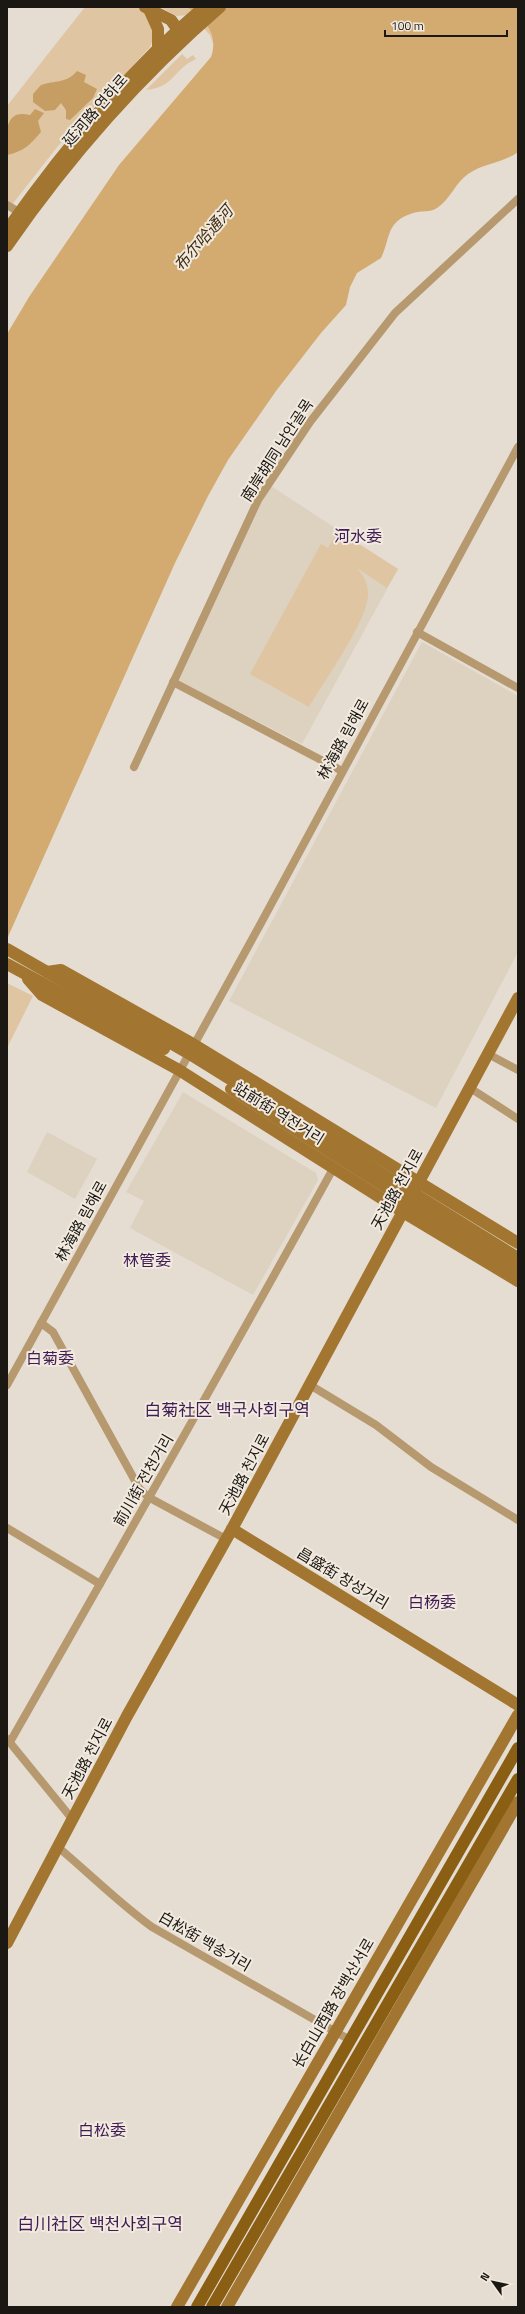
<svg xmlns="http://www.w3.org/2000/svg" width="525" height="2314" viewBox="0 0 525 2314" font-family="'Titillium Web','Noto Sans SC','Noto Sans KR',sans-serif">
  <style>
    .built { fill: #ddd1bf }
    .green { fill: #dfc5a2 }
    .forest { fill: #c69e63 }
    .water { fill: #d3ab70 }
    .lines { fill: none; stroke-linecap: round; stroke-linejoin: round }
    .street { stroke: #b7996f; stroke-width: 8 }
    .secondary { stroke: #a27630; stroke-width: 12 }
    .primary { stroke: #8a5f14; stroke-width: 12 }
    .labels { text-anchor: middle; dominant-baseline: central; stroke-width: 4; stroke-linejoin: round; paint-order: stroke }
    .street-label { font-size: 15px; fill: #1b1814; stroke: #f2eadf }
    .water-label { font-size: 16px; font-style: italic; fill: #3e2d12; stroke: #f2eadf }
    .neighbourhood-label { font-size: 16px; fill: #3f1c53; stroke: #f2eadf }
    .quarter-label { font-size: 17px; fill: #3f1c53; stroke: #f2eadf }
  </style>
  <rect width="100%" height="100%" fill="#e5ddd2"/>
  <g class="built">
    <polygon points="271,486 398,569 302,744 175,679 259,505"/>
    <polygon points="422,642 518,696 518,952 436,1108 229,1001"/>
    <polygon points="183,1092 316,1173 318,1180 253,1295 130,1228 144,1201 126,1192"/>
    <polygon points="47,1132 97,1159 75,1199 27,1172"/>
  </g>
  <g class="green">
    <polygon points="85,7 136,7 143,10 153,22 152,42 150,47 58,146 7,211 7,106"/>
    <path d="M160 7C168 7 178 6 186 7 204 10 213 31 214 46L210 35 197 21 187 15 177 16Z"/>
    <path d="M182 54 187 59 193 55 196 59C172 70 175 87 146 90Z"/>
    <path d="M338 531 398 569 387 588 357 568C363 575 368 584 368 593 369 620 323 682 309 707L250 674 321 544 328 548Z"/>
    <polygon points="7,983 33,996 7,1048"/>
  </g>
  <g class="forest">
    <path d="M77 71 86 75 84 82 97 89 93 98 70 120 66 119V110L61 103 55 110 45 111 33 102V94L41 85C55 80 66 84 77 71Z"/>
    <path d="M35 109 44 113 38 121 41 132C30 145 24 151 7 155 7 137 2 108 30 115Z"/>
  </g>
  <path class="water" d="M187 7H518V152C503 163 484 163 468 174 455 183 450 200 437 208 430 213 421 210 413 213 385 222 391 238 381 258L357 273 350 287 346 305 321 333 276 391 228 460 208 496 175 563 7 939V334L29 297 119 165 211 57C219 34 205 19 187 7Z"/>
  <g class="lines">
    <g class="street">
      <polyline points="7,205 19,212"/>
      <polyline points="417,632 518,688"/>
      <polyline points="173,682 342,771"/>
      <polyline points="134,767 258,500 310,422 395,313 518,199"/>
      <polyline points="488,1054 518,1070"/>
      <polyline points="470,1088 518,1119"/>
      <polyline points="41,1323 53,1332 139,1488 148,1497 226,1539"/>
      <polyline points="7,1385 261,923 518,447"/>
      <polyline points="310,1385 376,1425 431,1467 518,1520"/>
      <polyline points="7,1528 100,1584"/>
      <polyline points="7,1739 73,1820"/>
      <path d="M10 1742C119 1551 228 1360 334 1167"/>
      <path d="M59 1848C90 1874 119 1903 152 1927L350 2040"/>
    </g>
    <g class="secondary">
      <polyline points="145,7 171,20 182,36"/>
      <polyline points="149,9 158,29 158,47"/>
      <path d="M7 230C64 149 128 71 204 7"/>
      <path d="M7 246C68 158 139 77 220 7"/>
      <polyline points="7,949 188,1053 518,1258"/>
      <polyline points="7,964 164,1049"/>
      <polyline points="47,972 61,970 193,1044 518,1243"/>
      <polyline points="28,979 42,995 179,1070 403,1212 518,1281"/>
      <polyline points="231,1089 518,1271"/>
      <polyline points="232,1529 518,1705"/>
      <polyline points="7,1943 127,1716 232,1529 518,998"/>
      <polyline points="177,2307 518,1715"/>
      <polyline points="227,2307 518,1802"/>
    </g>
    <g class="primary">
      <polyline points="197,2307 518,1748"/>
      <polyline points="212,2307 518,1779"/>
    </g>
  </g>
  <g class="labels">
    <g class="street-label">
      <text transform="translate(95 110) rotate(-49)">延河路 연하로</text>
      <text transform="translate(277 450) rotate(-57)">南岸胡同 남안골목</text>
      <text transform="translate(343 739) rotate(-61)">林海路 림해로</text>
      <text transform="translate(279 1113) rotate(32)">站前街 역전거리</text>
      <text transform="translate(397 1189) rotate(-61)">天池路 천지로</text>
      <text transform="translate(81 1221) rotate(-61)">林海路 림해로</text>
      <text transform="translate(244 1474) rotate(-62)">天池路 천지로</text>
      <text transform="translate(143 1480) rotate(-60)">前川街 전천거리</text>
      <text transform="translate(343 1578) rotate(31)">昌盛街 창성거리</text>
      <text transform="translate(87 1758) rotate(-62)">天池路 천지로</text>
      <text transform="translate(205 1941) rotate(30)">白松街 백송거리</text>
      <text transform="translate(333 2003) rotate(-60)">长白山西路 장백산서로</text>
    </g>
    <g class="water-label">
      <text transform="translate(203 238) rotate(-49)">布尔哈通河</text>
    </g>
    <g class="neighbourhood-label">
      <text x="358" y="536">河水委</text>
      <text x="147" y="1260">林管委</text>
      <text x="50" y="1358">白菊委</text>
      <text x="432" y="1602">白杨委</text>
      <text x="102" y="2130">白松委</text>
    </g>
    <g class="quarter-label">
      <text x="227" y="1410">白菊社区 백국사회구역</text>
      <text x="100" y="2224">白川社区 백천사회구역</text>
    </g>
  </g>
  <rect width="525" height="2314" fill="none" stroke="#1b1814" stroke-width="16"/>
  <g transform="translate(493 2282) rotate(303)" stroke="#f2eadf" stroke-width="3" paint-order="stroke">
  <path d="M0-3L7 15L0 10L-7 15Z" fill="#1b1814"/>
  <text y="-6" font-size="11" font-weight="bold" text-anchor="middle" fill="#1b1814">N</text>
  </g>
  <path d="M385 30v6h122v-6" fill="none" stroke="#1b1814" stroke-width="2"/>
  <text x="391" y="30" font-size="12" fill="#1b1814" stroke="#f2eadf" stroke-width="3" paint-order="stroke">100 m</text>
</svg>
